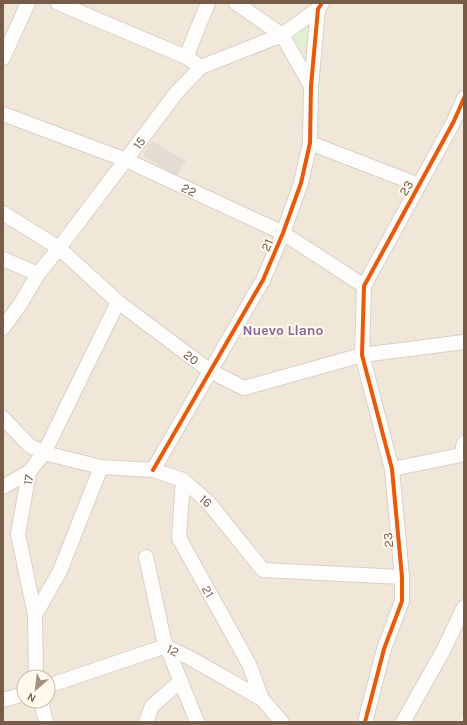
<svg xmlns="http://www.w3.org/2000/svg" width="467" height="725" viewBox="0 0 467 725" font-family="Karla,sans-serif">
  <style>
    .residential { fill: #f1e7d8; fill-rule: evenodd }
    .green { fill: #e3efd5 }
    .building { fill: #e4dcd2 }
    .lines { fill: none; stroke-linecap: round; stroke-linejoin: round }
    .minor-casing { stroke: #d7d1c9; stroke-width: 16 }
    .minor { stroke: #fefdfc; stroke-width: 14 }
    .cycleway-casing { stroke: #fff9ec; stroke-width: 6 }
    .cycleway { stroke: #e8590c; stroke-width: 4 }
    .labels { text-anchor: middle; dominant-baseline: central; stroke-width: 4; stroke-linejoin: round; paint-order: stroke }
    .street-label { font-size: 13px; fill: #775c49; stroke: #fff9ec }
    .neighbourhood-label { font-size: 14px; font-weight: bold; fill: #8b659b; stroke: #fff9ec }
  </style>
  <rect width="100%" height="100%" fill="#f8f4eb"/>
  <path class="residential" d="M3 3H464V713L460 722H3ZM24 677H48V701H24Z"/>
  <polygon class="green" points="306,27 312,37 310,46 300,50 293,39 294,31"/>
  <polygon class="building" points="152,141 186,161 176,176 143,155"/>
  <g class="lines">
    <g class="minor-casing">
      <g id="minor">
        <polyline points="58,3 186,57 201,67"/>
        <polyline points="236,3 282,35 311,86"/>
        <polyline points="186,57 208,3"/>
        <polyline points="3,58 28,3"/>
        <path id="s1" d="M3 114 126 160 283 233 364 286"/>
        <polyline points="310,143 419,185"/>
        <path id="s2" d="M3 213 59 248 118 302 210 371 244 388 362 355 464 342"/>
        <polyline points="3,259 38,274"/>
        <path id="s3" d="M3 328 21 303 38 274 59 248 177 92 201 67 282 35 318 9"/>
        <path id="s4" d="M3 418 30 446 44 453 101 467 153 470 183 480 208 502 263 570 402 577"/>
        <polyline points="392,469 461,455 464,443"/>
        <polyline points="153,470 263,280 283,233 301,183 310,143 311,86 318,9 322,3"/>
        <path id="s5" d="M183 480 179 538 249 664 262 699"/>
        <polyline points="3,487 29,472"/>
        <polyline points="146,557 164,640 197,722"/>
        <polyline points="35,615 60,571 101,467"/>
        <path id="s6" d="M36 677 35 615 18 534 29 472 44 453 118 302"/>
        <path id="s7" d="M48 686 160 648 167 647 190 658 262 699 282 722"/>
        <polyline points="3,700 24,694"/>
        <polyline points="41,701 46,722"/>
        <polyline points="146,722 152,706 181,681"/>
        <polyline points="365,722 384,649 402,601 402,577 392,469 362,355 364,286 454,121 464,98"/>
        <polyline points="403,722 443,651 464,607"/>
      </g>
    </g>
    <use href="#minor" class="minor"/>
    <g class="cycleway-casing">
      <g id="cycleway">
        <polyline points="153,470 263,280 283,233 301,183 310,143 311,86 318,9 322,3"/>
        <polyline points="365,722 384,649 402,601 402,577 392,469 362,355 364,286 454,121 464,98"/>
      </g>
    </g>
    <use href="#cycleway" class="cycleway"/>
  </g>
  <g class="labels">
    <g class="street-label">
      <text stroke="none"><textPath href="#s3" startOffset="230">15</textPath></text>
      <text transform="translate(406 188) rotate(-61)">23</text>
      <text stroke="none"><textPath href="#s1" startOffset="201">22</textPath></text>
      <text transform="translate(267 245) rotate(-67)">21</text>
      <text stroke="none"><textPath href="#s2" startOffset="238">20</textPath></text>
      <text stroke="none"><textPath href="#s6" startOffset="200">17</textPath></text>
      <text stroke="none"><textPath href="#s4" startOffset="228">16</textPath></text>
      <text transform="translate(388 540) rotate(-95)">23</text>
      <text stroke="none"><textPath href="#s5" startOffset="119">21</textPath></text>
      <text stroke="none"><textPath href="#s7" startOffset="132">12</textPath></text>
    </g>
    <g class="neighbourhood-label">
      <text x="283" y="330">Nuevo Llano</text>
    </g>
  </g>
  <rect width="467" height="725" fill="none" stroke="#775c49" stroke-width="8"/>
  <g transform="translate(36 689) rotate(208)"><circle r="19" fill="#fff9ec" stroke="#c9baab"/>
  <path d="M0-3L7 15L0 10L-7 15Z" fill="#a49182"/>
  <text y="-6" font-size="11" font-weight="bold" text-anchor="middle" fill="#775c49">N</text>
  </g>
</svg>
